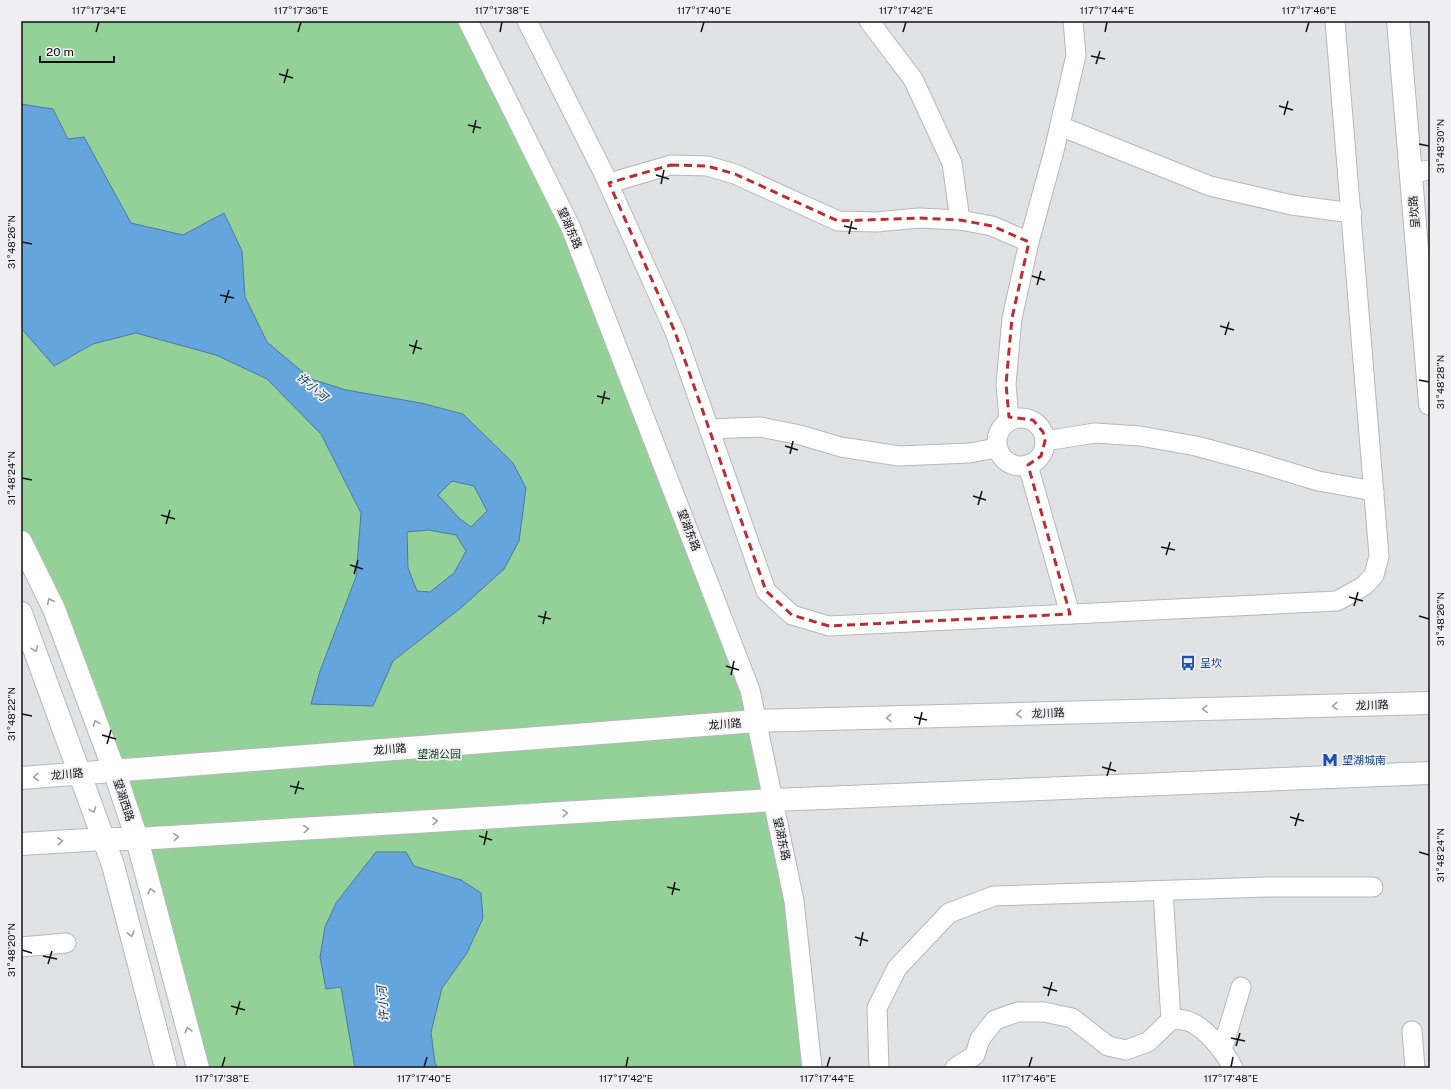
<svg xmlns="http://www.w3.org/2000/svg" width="1451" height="1089" viewBox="0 0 1451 1089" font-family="'Public Sans','Noto Sans SC',sans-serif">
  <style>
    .green { fill: #94d199 }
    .water { fill: #64a5de; stroke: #4b79a1; fill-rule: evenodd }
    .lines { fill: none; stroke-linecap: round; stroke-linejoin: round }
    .street-casing { stroke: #b6b7b9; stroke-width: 21 }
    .secondary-casing { stroke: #b6b7b9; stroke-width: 24 }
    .highway-casing { stroke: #b6b7b9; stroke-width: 24 }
    .street { stroke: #fff; stroke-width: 19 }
    .secondary { stroke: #fff; stroke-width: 22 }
    .highway { stroke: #fff; stroke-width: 22 }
    .oneway { stroke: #a0a0a1 }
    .marked { fill: none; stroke: #bc2c31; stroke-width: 3; stroke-dasharray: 8 5; stroke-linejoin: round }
    .ticks { fill: none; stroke: #121213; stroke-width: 1.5 }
    .labels { text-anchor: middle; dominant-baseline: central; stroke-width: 3.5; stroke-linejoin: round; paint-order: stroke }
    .street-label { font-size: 11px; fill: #121213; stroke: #efeff2 }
    .transit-label { font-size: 11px; fill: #164399; stroke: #efeff2; text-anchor: start }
    .park-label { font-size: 11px; fill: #17461f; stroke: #efeff2 }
    .water-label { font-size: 12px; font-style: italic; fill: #07395f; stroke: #efeff2 }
    .neatline { fill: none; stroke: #121213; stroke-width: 1.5 }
    .ticks-label { font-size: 10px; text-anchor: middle; fill: #121213 }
  </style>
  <rect width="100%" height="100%" fill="#e1e2e4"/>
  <polygon class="green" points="21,21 468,21 571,228 750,690 812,1068 198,1068 137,839 21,542"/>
  <g class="water">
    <path d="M21 104 53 109 68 139 84 137 131 223 183 235 224 213 242 251 245 297 267 342 311 379 346 390 421 403 463 414 513 463 526 488 519 541 504 569 462 607 393 661 373 706 311 704 320 671 356 577 361 513 321 434 267 379 216 355 136 333 93 344 54 366 21 328ZM452 481 474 486 487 511 471 527 460 519 438 495ZM429 530 456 535 466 551 454 573 430 592 417 591 408 568 407 532Z"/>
    <polygon points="376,852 406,852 414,866 461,880 481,893 483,918 467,953 442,988 431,1032 435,1063 438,1068 355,1068 341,987 326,989 320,957 325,927 336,903"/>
  </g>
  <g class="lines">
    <g class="street-casing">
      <g id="street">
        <polyline points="468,21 571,228 750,690 794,901 812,1068"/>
        <polyline points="527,21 604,174 675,332 766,591 792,615 829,626 1337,601 1364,586 1374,575 1379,556 1335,21"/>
        <polyline points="869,21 913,79 952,163 960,220"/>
        <polyline points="1060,126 1210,186 1292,205 1352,213"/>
        <polyline points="1411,173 1430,170"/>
        <polyline points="609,183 671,165 707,166 735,174 838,221 876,222 919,218 960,220 992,226 1029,242"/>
        <circle cx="1021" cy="442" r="24"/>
        <polyline points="1009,420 1006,384 1012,318 1029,242 1054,151 1076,55 1073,21"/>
        <polyline points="709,429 760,427 800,435 841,447 899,456 969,453 997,448"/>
        <polyline points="1045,441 1095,433 1140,436 1196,446 1259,463 1318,481 1374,491"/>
        <polyline points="1028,465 1070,614"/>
        <polyline points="1163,891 1171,1020"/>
        <polyline points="21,947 66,943"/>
        <polyline points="1412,1031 1415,1068"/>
        <polyline points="1222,1050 1241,987"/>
        <polyline points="879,1068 877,1008 897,968 949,913 994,896 1266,887 1373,887"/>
        <path d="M955 1068 975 1055 980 1039 995 1020 1018 1012H1044L1072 1018 1108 1046 1126 1050 1148 1042 1171 1020C1175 1020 1179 1019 1183 1020 1202 1022 1225 1052 1233 1068"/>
      </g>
    </g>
    <g class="secondary-casing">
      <g id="secondary">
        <polyline points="1398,21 1430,404"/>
        <polyline points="21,542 54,609 114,770 137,839 198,1068"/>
        <polyline points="21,613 113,865 166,1068"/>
      </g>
    </g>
    <g class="highway-casing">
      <g id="highway">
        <polyline points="21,778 756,721 1430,703"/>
        <polyline points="21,844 104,839 137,839 774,800 1430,773"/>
      </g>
    </g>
    <use href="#street" class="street"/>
    <use href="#secondary" class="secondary"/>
    <use href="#highway" class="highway"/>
  </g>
  <defs><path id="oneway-chevron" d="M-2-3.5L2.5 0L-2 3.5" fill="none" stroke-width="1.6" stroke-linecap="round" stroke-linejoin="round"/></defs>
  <g class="oneway">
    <use href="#oneway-chevron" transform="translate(50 601) rotate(-116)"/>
    <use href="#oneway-chevron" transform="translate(35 649) rotate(70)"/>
    <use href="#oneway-chevron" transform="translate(1335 706) rotate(178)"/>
    <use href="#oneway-chevron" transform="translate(1205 709) rotate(178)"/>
    <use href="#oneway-chevron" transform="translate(1019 714) rotate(178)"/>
    <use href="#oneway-chevron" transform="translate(889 718) rotate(178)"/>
    <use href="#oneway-chevron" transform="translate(96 723) rotate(-110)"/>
    <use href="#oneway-chevron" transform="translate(36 777) rotate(175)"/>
    <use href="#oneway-chevron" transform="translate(93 810) rotate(70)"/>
    <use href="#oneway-chevron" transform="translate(565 813) rotate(-3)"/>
    <use href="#oneway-chevron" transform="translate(435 821) rotate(-3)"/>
    <use href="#oneway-chevron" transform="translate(306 829) rotate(-3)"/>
    <use href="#oneway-chevron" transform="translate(176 837) rotate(-3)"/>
    <use href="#oneway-chevron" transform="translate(60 841) rotate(-4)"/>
    <use href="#oneway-chevron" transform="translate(151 891) rotate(-105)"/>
    <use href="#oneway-chevron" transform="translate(131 934) rotate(75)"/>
    <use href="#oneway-chevron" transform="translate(188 1030) rotate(-105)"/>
  </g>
  <path class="marked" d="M671 165 707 166 735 174 838 221 919 218 960 220 992 226 1029 242 1012 318 1006 384 1009 417 1033 420 1043 432 1045 441 1041 456 1028 465 1070 614 829 626 792 615 766 591 675 332 609 183Z"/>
  <path class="ticks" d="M96 32 99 22M298 32 301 22M500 32 502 22M701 32 704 22M903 32 906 22M1105 32 1107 22M1306 32 1309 22M1091 56 1105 59M1096 64 1100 51M279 74 293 78M284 83 288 69M1279 106 1293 110M1284 115 1288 101M468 125 481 128M473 133 476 120M1419 144 1429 146M656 175 669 179M661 184 664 170M844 226 857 229M849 234 852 221M22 242 32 244M1032 276 1045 280M1037 285 1041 271M220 295 234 298M225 303 229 290M1220 326 1234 330M1225 335 1229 322M409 345 422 349M413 354 417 340M1419 380 1429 382M597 396 610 399M602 404 605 391M785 446 798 450M790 454 793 441M22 478 32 480M973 496 986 500M978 505 982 491M161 515 175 519M166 524 170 510M1161 547 1175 550M1166 555 1170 542M350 565 363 569M354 574 358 560M1349 597 1363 601M1354 606 1358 592M538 616 551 619M1419 616 1429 619M543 624 546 611M726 666 739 670M731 675 734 661M22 714 32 716M914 717 927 720M919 725 922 712M102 735 116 739M107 744 111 730M1102 767 1116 771M1107 776 1111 762M290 786 304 789M295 794 299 781M1290 817 1304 821M1295 826 1299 813M479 836 492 840M484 845 487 831M1419 852 1429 855M667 887 680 890M672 895 675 882M855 937 868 941M860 946 863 932M22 950 32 953M43 956 57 959M48 964 52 951M1043 987 1057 991M1048 996 1052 982M231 1006 245 1010M236 1015 240 1001M1231 1038 1245 1041M1236 1046 1240 1033M222 1067 225 1057M424 1067 427 1057M626 1067 628 1057M827 1067 830 1057M1029 1067 1032 1057M1231 1067 1233 1057"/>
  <defs>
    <g id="bus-bare" transform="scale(1.2)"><path d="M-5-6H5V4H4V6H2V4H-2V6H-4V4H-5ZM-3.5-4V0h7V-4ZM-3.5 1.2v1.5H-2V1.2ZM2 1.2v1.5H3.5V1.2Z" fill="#1a4fb4" stroke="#efeff2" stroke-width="2.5" paint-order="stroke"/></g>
    <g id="metro-bare" transform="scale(1.2)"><path d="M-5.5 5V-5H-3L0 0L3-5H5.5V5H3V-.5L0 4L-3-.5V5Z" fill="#1a4fb4" stroke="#efeff2" stroke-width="2.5" paint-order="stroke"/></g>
  </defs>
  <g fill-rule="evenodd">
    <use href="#bus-bare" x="1188" y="663"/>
    <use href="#metro-bare" x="1330" y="760"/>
  </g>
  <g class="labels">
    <g class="street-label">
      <text transform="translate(1414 212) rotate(-95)">呈坎路</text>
      <text transform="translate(570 228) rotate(66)">望湖东路</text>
      <text transform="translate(689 530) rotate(69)">望湖东路</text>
      <text transform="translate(1372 705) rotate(-2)">龙川路</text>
      <text transform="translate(1048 713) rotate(-2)">龙川路</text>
      <text transform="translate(725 724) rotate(-4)">龙川路</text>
      <text transform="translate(390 749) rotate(-4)">龙川路</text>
      <text transform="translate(67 774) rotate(-5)">龙川路</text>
      <text transform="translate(124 800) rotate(72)">望湖西路</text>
      <text transform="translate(782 839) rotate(78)">望湖东路</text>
    </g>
    <g class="transit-label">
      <text x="1200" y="663">呈坎</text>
      <text x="1342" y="760">望湖城南</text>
    </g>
    <g class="park-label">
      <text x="439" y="754">望湖公园</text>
    </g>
    <g class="water-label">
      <text transform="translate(312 387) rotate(41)">许小河</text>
      <text transform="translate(383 1004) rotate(-94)">许小河</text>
    </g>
  </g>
  <rect width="1451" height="1089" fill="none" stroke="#efeff2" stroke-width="44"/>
  <path d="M40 56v6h74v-6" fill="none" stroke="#121213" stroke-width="2"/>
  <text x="46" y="56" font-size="12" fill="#121213" stroke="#efeff2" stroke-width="3" paint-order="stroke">20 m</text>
  <rect x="22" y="22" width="1407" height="1045" class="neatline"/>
  <g class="ticks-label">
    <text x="99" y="14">117°17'34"E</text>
    <text x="301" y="14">117°17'36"E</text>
    <text x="502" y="14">117°17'38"E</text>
    <text x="704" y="14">117°17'40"E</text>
    <text x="906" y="14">117°17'42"E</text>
    <text x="1107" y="14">117°17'44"E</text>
    <text x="1309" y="14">117°17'46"E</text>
    <text transform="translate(1440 146) rotate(-90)" y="4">31°48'30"N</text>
    <text transform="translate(11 242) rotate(-90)" y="4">31°48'26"N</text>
    <text transform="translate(1440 382) rotate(-90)" y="4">31°48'28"N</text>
    <text transform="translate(11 478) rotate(-90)" y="4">31°48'24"N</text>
    <text transform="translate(1440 619) rotate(-90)" y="4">31°48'26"N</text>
    <text transform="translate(11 714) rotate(-90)" y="4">31°48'22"N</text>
    <text transform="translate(1440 855) rotate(-90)" y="4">31°48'24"N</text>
    <text transform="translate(11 950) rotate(-90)" y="4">31°48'20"N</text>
    <text x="222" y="1082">117°17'38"E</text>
    <text x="424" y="1082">117°17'40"E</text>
    <text x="626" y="1082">117°17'42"E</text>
    <text x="827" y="1082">117°17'44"E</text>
    <text x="1029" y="1082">117°17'46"E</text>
    <text x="1231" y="1082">117°17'48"E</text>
  </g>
</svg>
